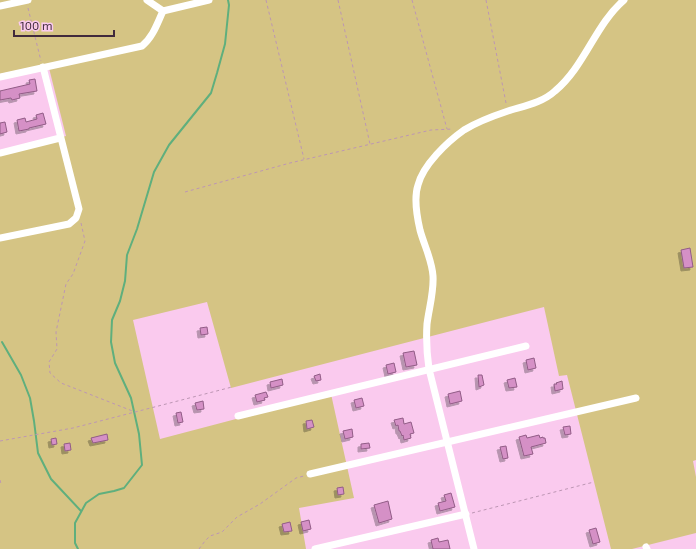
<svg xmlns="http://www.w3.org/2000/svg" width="696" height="549" viewBox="0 0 696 549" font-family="'Exo 2',sans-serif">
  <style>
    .green { fill: #d5c484 }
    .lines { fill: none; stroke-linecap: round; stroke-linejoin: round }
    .stream { stroke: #5faf7d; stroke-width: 2 }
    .building { fill: #d590c6; stroke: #915c86; filter: url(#shadow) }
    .path { stroke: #bd96b4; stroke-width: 1; stroke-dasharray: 3 3; stroke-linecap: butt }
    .minor { stroke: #fff; stroke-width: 7 }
  </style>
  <defs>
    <filter id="shadow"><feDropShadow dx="-3" dy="3" stdDeviation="0" flood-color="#0004"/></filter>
  </defs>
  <rect width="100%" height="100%" fill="#facaee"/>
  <polygon class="green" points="0,0 696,0 696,460 693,461 696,477 696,533 632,549 611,549 567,375 559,376 544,307 231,388 207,302 133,320 160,439 331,394 354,498 299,508 306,549 0,549 0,153 66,136 48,64 0,74"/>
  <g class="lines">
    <g class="stream">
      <polyline points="2,342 21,375 30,398 34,421 38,453 51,479 81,511"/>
      <polyline points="78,549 75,543 75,523 86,503 99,494 114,491 124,488 142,465 139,434 131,398 115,363 111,342 112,320 120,301 125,281 127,255 137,229 154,172 169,145 211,93 217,73 225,44 229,5 228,0"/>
    </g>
  </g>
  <g class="building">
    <polygon points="35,79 37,91 19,94 20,98 12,100 11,98 0,100 0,91 30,84 29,80"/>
    <polygon points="43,113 46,124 29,128 29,129 19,131 17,120 25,118 26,122 37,119 36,115"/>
    <polygon points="5,122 7,132 0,134 0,123"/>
    <polygon points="690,248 693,267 684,268 681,250"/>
    <polygon points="207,327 208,334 201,335 200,328"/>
    <polygon points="414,351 417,365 406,367 403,353"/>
    <polygon points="534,358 536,368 528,370 526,360"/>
    <polygon points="394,363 396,372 388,374 386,365"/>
    <polygon points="320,374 321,380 316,381 314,376"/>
    <polygon points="478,375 482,375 484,385 479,387"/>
    <polygon points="515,378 517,387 509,388 507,380"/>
    <polygon points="282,379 283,385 271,388 270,382"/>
    <polygon points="562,381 563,389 555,391 554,384 557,384 556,383"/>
    <polygon points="460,391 462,401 450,404 448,394"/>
    <polygon points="266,392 268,397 264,398 265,400 257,402 255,395"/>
    <polygon points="362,398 364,406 356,408 354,400"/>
    <polygon points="203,401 204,409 197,410 195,403"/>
    <polygon points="181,412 183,422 178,423 176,413"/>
    <polygon points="403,418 404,424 411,422 414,433 410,434 411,438 404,440 403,435 402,436 400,431 399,431 398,425 396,426 394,420"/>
    <polygon points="312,420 314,427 307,429 306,421"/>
    <polygon points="570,426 571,434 565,435 563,427"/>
    <polygon points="352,429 353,437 345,439 343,431"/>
    <polygon points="107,434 108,440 93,443 91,438"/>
    <polygon points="526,435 527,438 539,435 540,438 543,437 543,438 545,438 546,443 531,447 533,454 524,456 519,437"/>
    <polygon points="56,438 57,444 52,445 51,439"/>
    <polygon points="70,443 71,450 65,451 64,444"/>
    <polygon points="369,443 370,448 361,449 361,444"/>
    <polygon points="506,446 508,458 503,459 500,447"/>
    <polygon points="343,487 344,494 338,495 337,488"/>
    <polygon points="451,493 455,507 440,511 438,503 446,501 444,495"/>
    <polygon points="388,501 392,519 379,523 374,505"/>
    <polygon points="309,520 311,529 303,531 301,522"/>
    <polygon points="290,522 292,531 284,532 282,524"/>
    <polygon points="596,528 600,542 593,544 589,530"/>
    <polygon points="438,538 439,542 448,540 450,549 433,549 431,540"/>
  </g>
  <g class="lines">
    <g class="path">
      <polyline points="266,0 304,159"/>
      <polyline points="338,0 370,144"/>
      <polyline points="412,0 447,129"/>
      <polyline points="486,0 506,103"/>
      <polyline points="28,8 41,61"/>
      <polyline points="185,192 290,163 431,130 453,129"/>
      <polyline points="81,223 85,241 73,274 66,284 56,332 57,349 49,362 50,373 61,383 135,412"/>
      <polyline points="0,441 73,428 232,387"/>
      <polyline points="0,480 1,484"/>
      <polyline points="472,513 594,482"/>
      <polyline points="199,549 205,541 210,536 222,532 237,517 260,504 296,478 304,476"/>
    </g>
    <g class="minor">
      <polyline points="147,0 163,11 209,0"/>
      <polyline points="0,6 28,0"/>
      <path d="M0 77 142 46C153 37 157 24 163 11"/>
      <polyline points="0,153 60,138"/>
      <polyline points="0,238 69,224 76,218 79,209 43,67"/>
      <polyline points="238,416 526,346"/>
      <polyline points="310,474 636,398"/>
      <polyline points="646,547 647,549"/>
      <polyline points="315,549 466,514"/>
      <path d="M474 549 429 369C427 355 426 339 427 324 429 308 434 292 433 276 432 260 424 245 420 230 417 217 414 197 418 185 423 165 447 142 464 130 477 122 493 116 508 111 524 106 542 103 555 91 585 66 595 25 624 0"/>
    </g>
  </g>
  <path d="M14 30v6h100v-6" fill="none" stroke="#412a3c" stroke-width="2"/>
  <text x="20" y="30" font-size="12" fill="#412a3c" stroke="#facaee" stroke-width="3" paint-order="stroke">100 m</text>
</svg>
